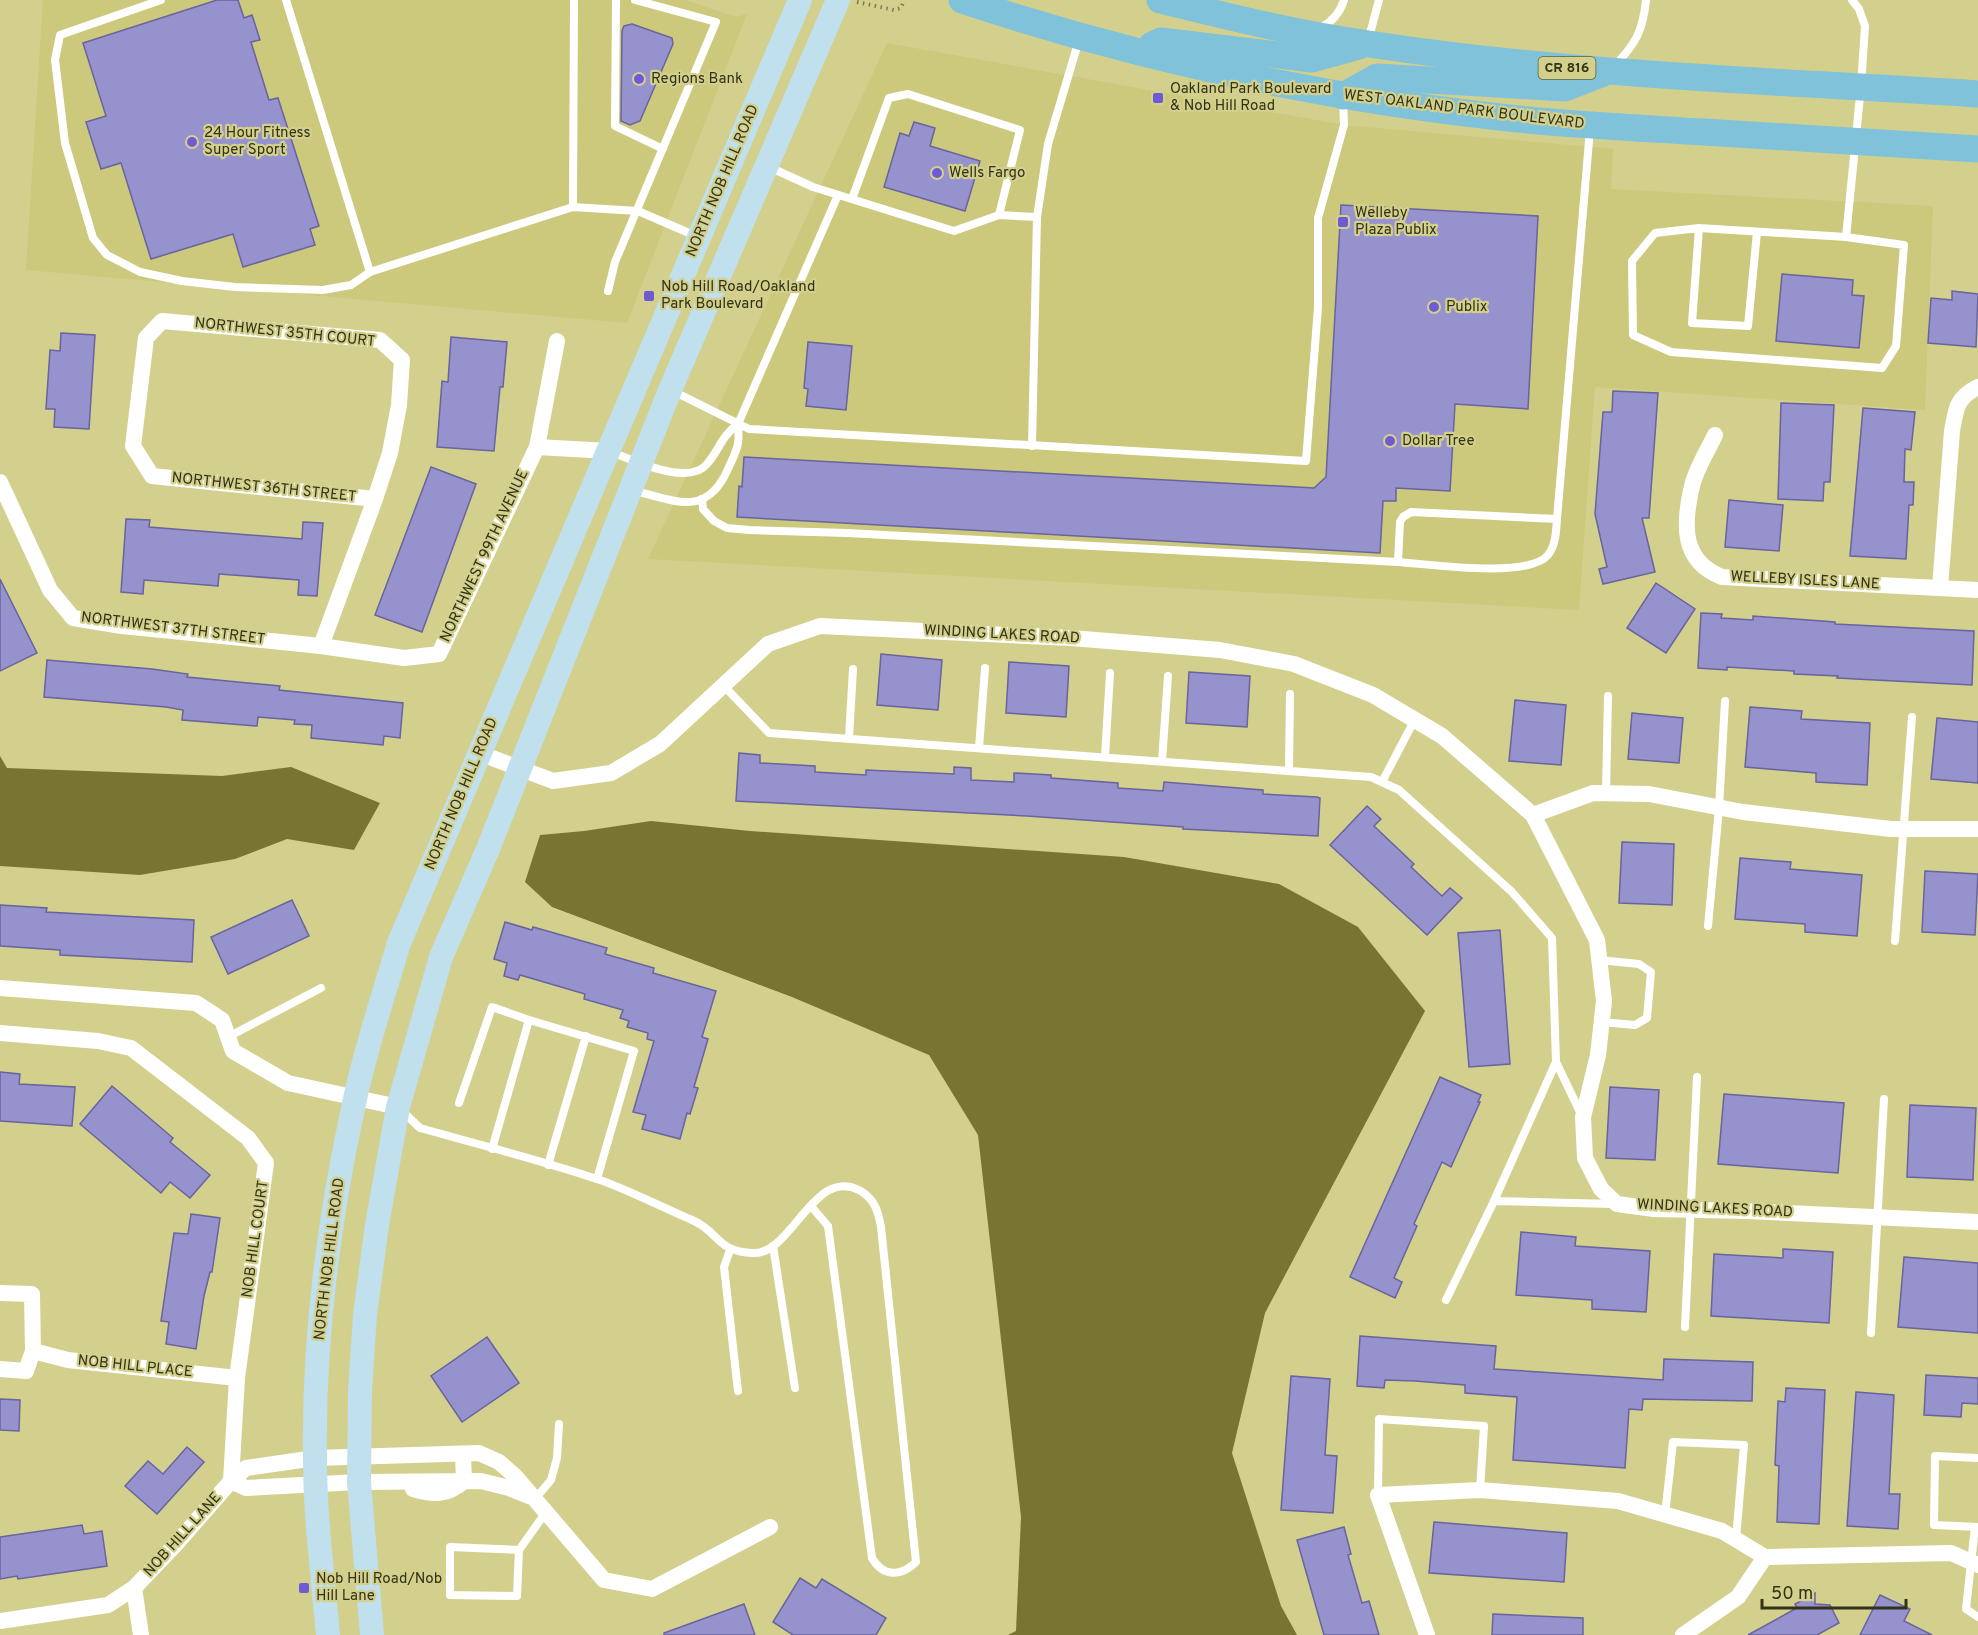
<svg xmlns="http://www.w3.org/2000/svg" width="1978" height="1635" viewBox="0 0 1978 1635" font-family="Overpass,sans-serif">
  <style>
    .built { fill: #ccc87c }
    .water { fill: #787532 }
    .building { fill: #9592ce; stroke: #68649d; stroke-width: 1.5 }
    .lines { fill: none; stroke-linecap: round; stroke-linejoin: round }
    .path { stroke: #7e7c4e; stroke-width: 4; stroke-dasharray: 1.5 4.5; stroke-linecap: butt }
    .service { stroke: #fff; stroke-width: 8 }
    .minor { stroke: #fff; stroke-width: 16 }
    .secondary { stroke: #bfe0ec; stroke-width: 24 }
    .primary { stroke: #7fc2d9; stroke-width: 27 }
    .poi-dot { fill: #6e5ad4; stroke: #d2d08c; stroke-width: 2 }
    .labels { text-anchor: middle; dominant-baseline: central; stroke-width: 4.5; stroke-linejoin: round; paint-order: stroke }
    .shield { fill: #d2d08c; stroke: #636139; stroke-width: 1.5 }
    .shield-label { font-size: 14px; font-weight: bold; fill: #333216 }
    .poi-label { font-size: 15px; fill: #333216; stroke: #d2d08c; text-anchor: start }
    .street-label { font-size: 15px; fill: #333216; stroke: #d2d08c }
  </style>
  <rect width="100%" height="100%" fill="#d2d08c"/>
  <g class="built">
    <polygon points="43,0 686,0 736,17 747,14 627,323 26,270"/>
    <polygon points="887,43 1344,125 1613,149 1611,189 1933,206 1925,410 1595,387 1579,610 648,559"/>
  </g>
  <g class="water">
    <polygon points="0,756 7,768 222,776 291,767 380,803 354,850 287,839 235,859 140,875 0,866"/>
    <polygon points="651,821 750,831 1124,857 1279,884 1358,927 1425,1011 1265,1313 1232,1453 1281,1606 1297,1635 1008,1635 1016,1631 1021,1517 978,1135 929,1055 792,997 552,907 525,882 540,835 584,831"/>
  </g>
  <g class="building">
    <polygon points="217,0 238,0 244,18 252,15 260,40 251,42 269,100 278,98 319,226 310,229 315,245 243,267 233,234 151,259 121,163 101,169 86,122 106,116 83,43"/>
    <polygon points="632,24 672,38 673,44 640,121 630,125 621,121 622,31 624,26"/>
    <polygon points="914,122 935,128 930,146 980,161 965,211 884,187 900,133 909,136"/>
    <polygon points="1341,205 1538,216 1528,409 1455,404 1450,491 1396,488 1396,501 1383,501 1380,553 737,517 739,486 742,487 744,457 1314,488 1326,477"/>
    <polygon points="1782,274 1853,280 1852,295 1864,296 1859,348 1776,341"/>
    <polygon points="1952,291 1978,294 1976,347 1928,343 1931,298 1952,300"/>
    <polygon points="61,333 95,335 89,429 54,427 55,409 46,409 50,350 60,351"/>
    <polygon points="451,337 507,342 503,387 500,387 494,451 437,447 442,381 448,382"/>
    <polygon points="808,342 852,346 846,410 806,406 808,389 804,388"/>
    <polygon points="1613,391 1658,393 1649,518 1642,518 1655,572 1603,584 1599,569 1607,567 1595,514 1603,412 1612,412"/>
    <polygon points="1781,403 1834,405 1830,482 1824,482 1823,501 1778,499"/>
    <polygon points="1863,408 1915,412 1911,450 1905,449 1904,482 1914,482 1913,505 1909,505 1906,559 1850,556"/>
    <polygon points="431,467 476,484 422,632 375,615"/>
    <polygon points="1729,500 1783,505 1779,551 1725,547"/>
    <polygon points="126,519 150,520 149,527 302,539 303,522 323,523 317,596 298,595 299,580 219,574 218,586 144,580 143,594 121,592"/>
    <polygon points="0,579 37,653 0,671"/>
    <polygon points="1656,583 1695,609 1666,653 1627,628"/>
    <polygon points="1701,613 1722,614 1721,618 1753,620 1753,616 1835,622 1835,624 1974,631 1972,685 1837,678 1838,676 1794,674 1794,671 1727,667 1727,670 1698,668"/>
    <polygon points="881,654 942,660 938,710 877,705"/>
    <polygon points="47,660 152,669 188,674 187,677 280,686 279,690 403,703 400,738 384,736 383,745 311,738 312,725 294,724 295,720 258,717 257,726 182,720 183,710 166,707 44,697"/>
    <polygon points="1009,662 1069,666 1066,717 1006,713"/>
    <polygon points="1189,672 1250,676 1247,727 1186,723"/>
    <polygon points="1515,700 1566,705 1561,765 1509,761"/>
    <polygon points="1750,707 1802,711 1801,719 1870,723 1867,785 1816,782 1816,773 1745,767"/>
    <polygon points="1632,713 1683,718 1679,763 1628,759"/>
    <polygon points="1937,718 1978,722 1978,783 1931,779"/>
    <polygon points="739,753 760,755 760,763 815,766 815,772 866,775 866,770 954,774 954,767 971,768 971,780 1014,782 1014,773 1051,775 1051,778 1118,783 1118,788 1163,791 1164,782 1263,790 1263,794 1317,797 1320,798 1318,836 1183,829 1183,827 1027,816 736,801"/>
    <polygon points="1367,806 1381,819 1374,826 1414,864 1411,867 1442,896 1450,888 1462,898 1427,935 1330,845"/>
    <polygon points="1622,842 1674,844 1672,905 1619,903"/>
    <polygon points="1740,858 1791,862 1790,869 1862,875 1857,936 1805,932 1805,924 1735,919"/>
    <polygon points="1925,871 1978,874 1975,935 1922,932"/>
    <polygon points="292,900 309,936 228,974 211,937"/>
    <polygon points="0,905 47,908 46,912 194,920 192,962 60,955 60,950 0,946"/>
    <polygon points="505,922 532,930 533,927 607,948 605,954 654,968 653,973 716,991 702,1037 708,1039 694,1087 698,1088 690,1114 687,1113 680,1139 642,1129 646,1115 633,1112 654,1041 647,1039 648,1033 627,1027 629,1021 620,1018 623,1010 584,999 585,994 520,975 518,980 504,976 507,963 494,959"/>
    <polygon points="1500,930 1510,1064 1469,1067 1458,933"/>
    <polygon points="0,1072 20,1074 19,1084 75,1087 72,1126 0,1121"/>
    <polygon points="1440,1077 1481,1095 1478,1102 1480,1102 1451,1167 1442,1162 1414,1224 1417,1226 1394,1278 1402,1282 1395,1298 1350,1277"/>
    <polygon points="112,1086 173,1138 170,1142 210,1175 190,1198 170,1182 161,1193 80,1124"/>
    <polygon points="1610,1087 1659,1090 1655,1160 1606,1158"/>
    <polygon points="1724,1094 1844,1103 1838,1173 1718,1164"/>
    <polygon points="1910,1105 1976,1108 1973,1180 1907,1177"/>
    <polygon points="191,1214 220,1218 212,1272 210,1272 204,1296 196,1349 166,1344 169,1322 161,1321 174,1233 188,1234"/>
    <polygon points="1521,1232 1576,1237 1575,1246 1650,1251 1646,1312 1592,1309 1592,1300 1516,1295"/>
    <polygon points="1783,1249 1833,1252 1829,1323 1711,1316 1714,1254 1783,1258"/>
    <polygon points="1904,1257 1978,1263 1978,1333 1898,1327"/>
    <polygon points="1360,1336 1496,1346 1494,1369 1663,1380 1664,1359 1753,1362 1752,1401 1643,1399 1642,1410 1629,1409 1625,1468 1513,1460 1517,1397 1465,1393 1465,1385 1415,1381 1385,1380 1384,1388 1357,1386"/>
    <polygon points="487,1337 519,1383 462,1422 431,1376"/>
    <polygon points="1926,1375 1978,1378 1978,1404 1962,1403 1961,1417 1924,1415"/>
    <polygon points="1291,1376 1330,1379 1325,1455 1337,1456 1333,1513 1281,1510"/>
    <polygon points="1786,1388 1825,1390 1819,1524 1777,1522 1779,1466 1775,1465 1778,1401 1785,1402"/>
    <polygon points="1856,1392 1894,1395 1889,1494 1900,1494 1898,1529 1847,1526"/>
    <polygon points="0,1399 20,1400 19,1431 0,1430"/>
    <polygon points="187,1447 204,1462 157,1514 125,1486 148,1461 163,1474"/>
    <polygon points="1434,1522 1567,1533 1564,1582 1429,1573"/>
    <polygon points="82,1525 84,1534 102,1531 107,1566 18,1579 17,1576 0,1579 0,1537"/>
    <polygon points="1344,1527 1351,1554 1348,1555 1362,1603 1369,1601 1379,1635 1324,1635 1297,1540"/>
    <polygon points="800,1578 816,1588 822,1579 886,1618 876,1635 793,1635 773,1622"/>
    <polygon points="1815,1593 1815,1604 1830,1605 1839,1623 1817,1635 1748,1635 1797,1608 1795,1604"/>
    <polygon points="1880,1595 1910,1609 1904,1621 1932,1635 1860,1635"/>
    <polygon points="744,1604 755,1635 664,1635 664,1633"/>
    <polygon points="1493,1614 1583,1618 1583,1635 1492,1635"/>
  </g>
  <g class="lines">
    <polyline class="path" points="857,2 894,10 901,8 904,0"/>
    <g class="service">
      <polyline points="161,0 60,35 55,60 65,143 93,238 107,255 140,272 182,281 235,287 323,290 351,285 370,272"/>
      <polyline points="286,0 370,272 573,207 638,211 696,236"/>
      <polyline points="616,0 615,126 663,149"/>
      <path d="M1320 28C1332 22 1340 13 1344 0"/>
      <polyline points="1368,41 1379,0"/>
      <path d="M1615 65C1636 44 1643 30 1646 0"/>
      <polyline points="767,166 813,187 954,231 999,215 1037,217 1048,144 1079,40"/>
      <polyline points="852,199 889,98 908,94 1020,130 999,215"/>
      <polyline points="573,207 574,0"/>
      <polyline points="1699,228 1655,233 1632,261 1633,335 1671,352 1882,368 1896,346 1904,245 1846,237 1699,228 1692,323 1748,326 1757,232"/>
      <polyline points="1846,237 1861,86 1865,26 1859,9 1852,0"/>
      <polyline points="608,291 615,262 716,22 635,0"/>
      <polyline points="671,390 749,429 1306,461 1318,307 1318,218 1344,125 1343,100"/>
      <polyline points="1032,446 1037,217"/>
      <path d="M611 452C634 460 688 487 707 464 720 449 720 438 738 424L838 195"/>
      <path d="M631 490C674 500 706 519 728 469 737 449 740 446 738 424"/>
      <polyline points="702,499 703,509 714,521 727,528 749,530 847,533 1398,562"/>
      <path d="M1557 519 1411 512 1403 517 1400 522 1398 562C1429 564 1528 579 1548 555 1556 545 1556 531 1557 519L1590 129"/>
      <polyline points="723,685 769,733 1371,777 1399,790 1512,892 1552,938 1556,1062"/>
      <polyline points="849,738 853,669"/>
      <polyline points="979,748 985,668"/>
      <polyline points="1105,757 1110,673"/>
      <polyline points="1162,761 1168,676"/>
      <polyline points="1289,771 1290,694"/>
      <polyline points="1382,782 1415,719"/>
      <polyline points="1606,793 1608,696"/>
      <polyline points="1708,926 1719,808 1725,701"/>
      <polyline points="1895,941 1912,717"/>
      <polyline points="1599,960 1639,964 1651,972 1647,1018 1635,1025 1601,1022"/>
      <polyline points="228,1037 321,988"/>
      <polyline points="459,1103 492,1007 529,1020"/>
      <path d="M401 1110 420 1128C480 1145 541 1160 600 1180 631 1191 661 1207 692 1220 719 1231 716 1252 753 1253 792 1255 813 1167 859 1190 875 1199 878 1211 881 1227L916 1562C901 1577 883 1577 872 1558L828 1226 811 1206"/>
      <polyline points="492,1149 529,1020 634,1051 597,1179"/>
      <polyline points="548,1165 586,1036"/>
      <polyline points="1494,1201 1556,1062 1582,1116"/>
      <polyline points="773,1246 795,1388"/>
      <polyline points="730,1250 724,1267 738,1391"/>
      <polyline points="1446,1300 1494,1201 1613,1204"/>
      <polyline points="1685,1327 1697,1077"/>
      <polyline points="1871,1333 1884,1099"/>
      <polyline points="1978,1458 1935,1456 1934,1525 1978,1527"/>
      <polyline points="1378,1495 1379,1419 1484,1426 1480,1490"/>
      <polyline points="535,1499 551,1480 557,1458 559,1424"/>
      <polyline points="1665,1515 1673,1442 1744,1445 1736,1539"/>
      <polyline points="1975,1527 1966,1609 1978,1617"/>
      <polyline points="519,1550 450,1547 450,1595 517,1596 519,1550 546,1512"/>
    </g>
    <g class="minor">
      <path d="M1715 435C1707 452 1696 469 1692 486 1683 524 1681 561 1722 577L1978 590"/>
      <polyline points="537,447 609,451"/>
      <polyline points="0,482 50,590 73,618 122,626 321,646 404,658 439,654 537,447 557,341"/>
      <path d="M1940 588 1952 431C1956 409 1956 398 1978 387"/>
      <polyline points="321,646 375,499 390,453 399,405 402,360 380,340 162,321 146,338 133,446 152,476 375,499"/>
      <polyline points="479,753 553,781 611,773 660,744 768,644 820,626 1071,638 1220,650 1294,664 1373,695 1442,736 1533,815 1597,940 1604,1001 1598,1055 1583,1117 1585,1158 1601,1189 1617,1204 1654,1209 1747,1211 1978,1222"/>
      <polyline points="1533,815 1593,793 1649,794 1743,812 1891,829 1978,829"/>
      <polyline points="0,988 196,1003 222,1020 233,1051 288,1083 398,1107"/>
      <polyline points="0,1033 98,1041 131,1048 248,1138 266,1163 237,1378 231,1481"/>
      <polyline points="0,1293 32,1294 33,1351 26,1371 0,1369"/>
      <polyline points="33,1351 68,1360 237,1378"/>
      <polyline points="231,1481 246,1488 359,1482 481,1481 509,1488 529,1496"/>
      <path d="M413 1489C434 1495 447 1496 464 1481L463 1454"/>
      <polyline points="1765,1557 1951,1553 1978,1565"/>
      <polyline points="134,1588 141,1635"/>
      <polyline points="0,1621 108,1605 134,1588 176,1544 231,1481 246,1468 315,1458 479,1453 499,1462 515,1476 604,1580 652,1589 770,1527"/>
      <polyline points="1427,1635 1378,1495 1480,1490 1618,1501 1722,1531 1765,1557 1738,1597 1683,1635"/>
    </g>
    <g class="secondary">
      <path d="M328 1635C323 1577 315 1518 315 1459 313 1338 329 1217 355 1099 366 1047 384 994 399 943L800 0"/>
      <polyline points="372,1635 359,1482 360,1390 365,1315 377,1225 398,1107 441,957 488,849 670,390 838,0"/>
    </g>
    <g class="primary">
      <path d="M962 0C1139 59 1322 98 1508 118 1573 125 1639 128 1704 132 1795 138 1887 143 1978 149"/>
      <path d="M1160 0C1229 17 1298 34 1369 44 1570 75 1775 81 1978 94"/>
      <polyline points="1152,45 1161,41 1312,59 1359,46"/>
      <polyline points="1343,96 1377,77 1565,88 1601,74"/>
    </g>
  </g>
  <g class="poi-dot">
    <circle cx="639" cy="79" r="6"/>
    <rect x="1152" y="92" width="12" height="12" rx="3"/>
    <circle cx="192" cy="142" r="6"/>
    <circle cx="937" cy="173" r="6"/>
    <rect x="1337" y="216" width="12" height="12" rx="3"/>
    <rect x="643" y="290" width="12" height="12" rx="3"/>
    <circle cx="1434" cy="307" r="6"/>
    <circle cx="1390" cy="441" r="6"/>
    <rect x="298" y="1582" width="12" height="12" rx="3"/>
  </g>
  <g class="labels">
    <rect class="shield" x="1538.5" y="57" width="57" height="22" rx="4.5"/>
    <g class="shield-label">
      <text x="1567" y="68">CR 816</text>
    </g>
    <g class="poi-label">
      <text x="651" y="79">Regions Bank</text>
      <text x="1170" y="89">Oakland Park Boulevard<tspan x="1170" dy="17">&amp; Nob Hill Road</tspan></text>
      <text x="204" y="133">24 Hour Fitness<tspan x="204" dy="17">Super Sport</tspan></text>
      <text x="949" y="173">Wells Fargo</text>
      <text x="1355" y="213">Welleby<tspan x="1355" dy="17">Plaza Publix</tspan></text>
      <text x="661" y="287">Nob Hill Road/Oakland<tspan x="661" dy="17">Park Boulevard</tspan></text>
      <text x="1446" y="307">Publix</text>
      <text x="1402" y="441">Dollar Tree</text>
      <text x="316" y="1579">Nob Hill Road/Nob<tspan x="316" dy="17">Hill Lane</tspan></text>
    </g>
    <g class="street-label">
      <text transform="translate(1464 110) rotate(7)">WEST OAKLAND PARK BOULEVARD</text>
      <text transform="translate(723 181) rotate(-67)">NORTH NOB HILL ROAD</text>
      <text transform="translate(285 333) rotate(6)">NORTHWEST 35TH COURT</text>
      <text transform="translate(264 488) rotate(6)">NORTHWEST 36TH STREET</text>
      <text transform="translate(485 556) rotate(-65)">NORTHWEST 99TH AVENUE</text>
      <text transform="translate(1805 581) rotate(3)">WELLEBY ISLES LANE</text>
      <text transform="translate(173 629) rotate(7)">NORTHWEST 37TH STREET</text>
      <text transform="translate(1002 635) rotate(3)">WINDING LAKES ROAD</text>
      <text transform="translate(462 794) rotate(-67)">NORTH NOB HILL ROAD</text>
      <text transform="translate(1715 1209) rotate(3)">WINDING LAKES ROAD</text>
      <text transform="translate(256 1239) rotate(-82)">NOB HILL COURT</text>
      <text transform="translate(330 1259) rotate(-83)">NORTH NOB HILL ROAD</text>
      <text transform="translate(135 1367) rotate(6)">NOB HILL PLACE</text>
      <text transform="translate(183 1535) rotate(-48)">NOB HILL LANE</text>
    </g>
  </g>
  <path d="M1762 1599v9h144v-9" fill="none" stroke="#333216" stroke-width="3"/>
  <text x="1771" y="1599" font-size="18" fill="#333216" stroke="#d2d08c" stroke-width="4.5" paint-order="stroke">50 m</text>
</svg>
